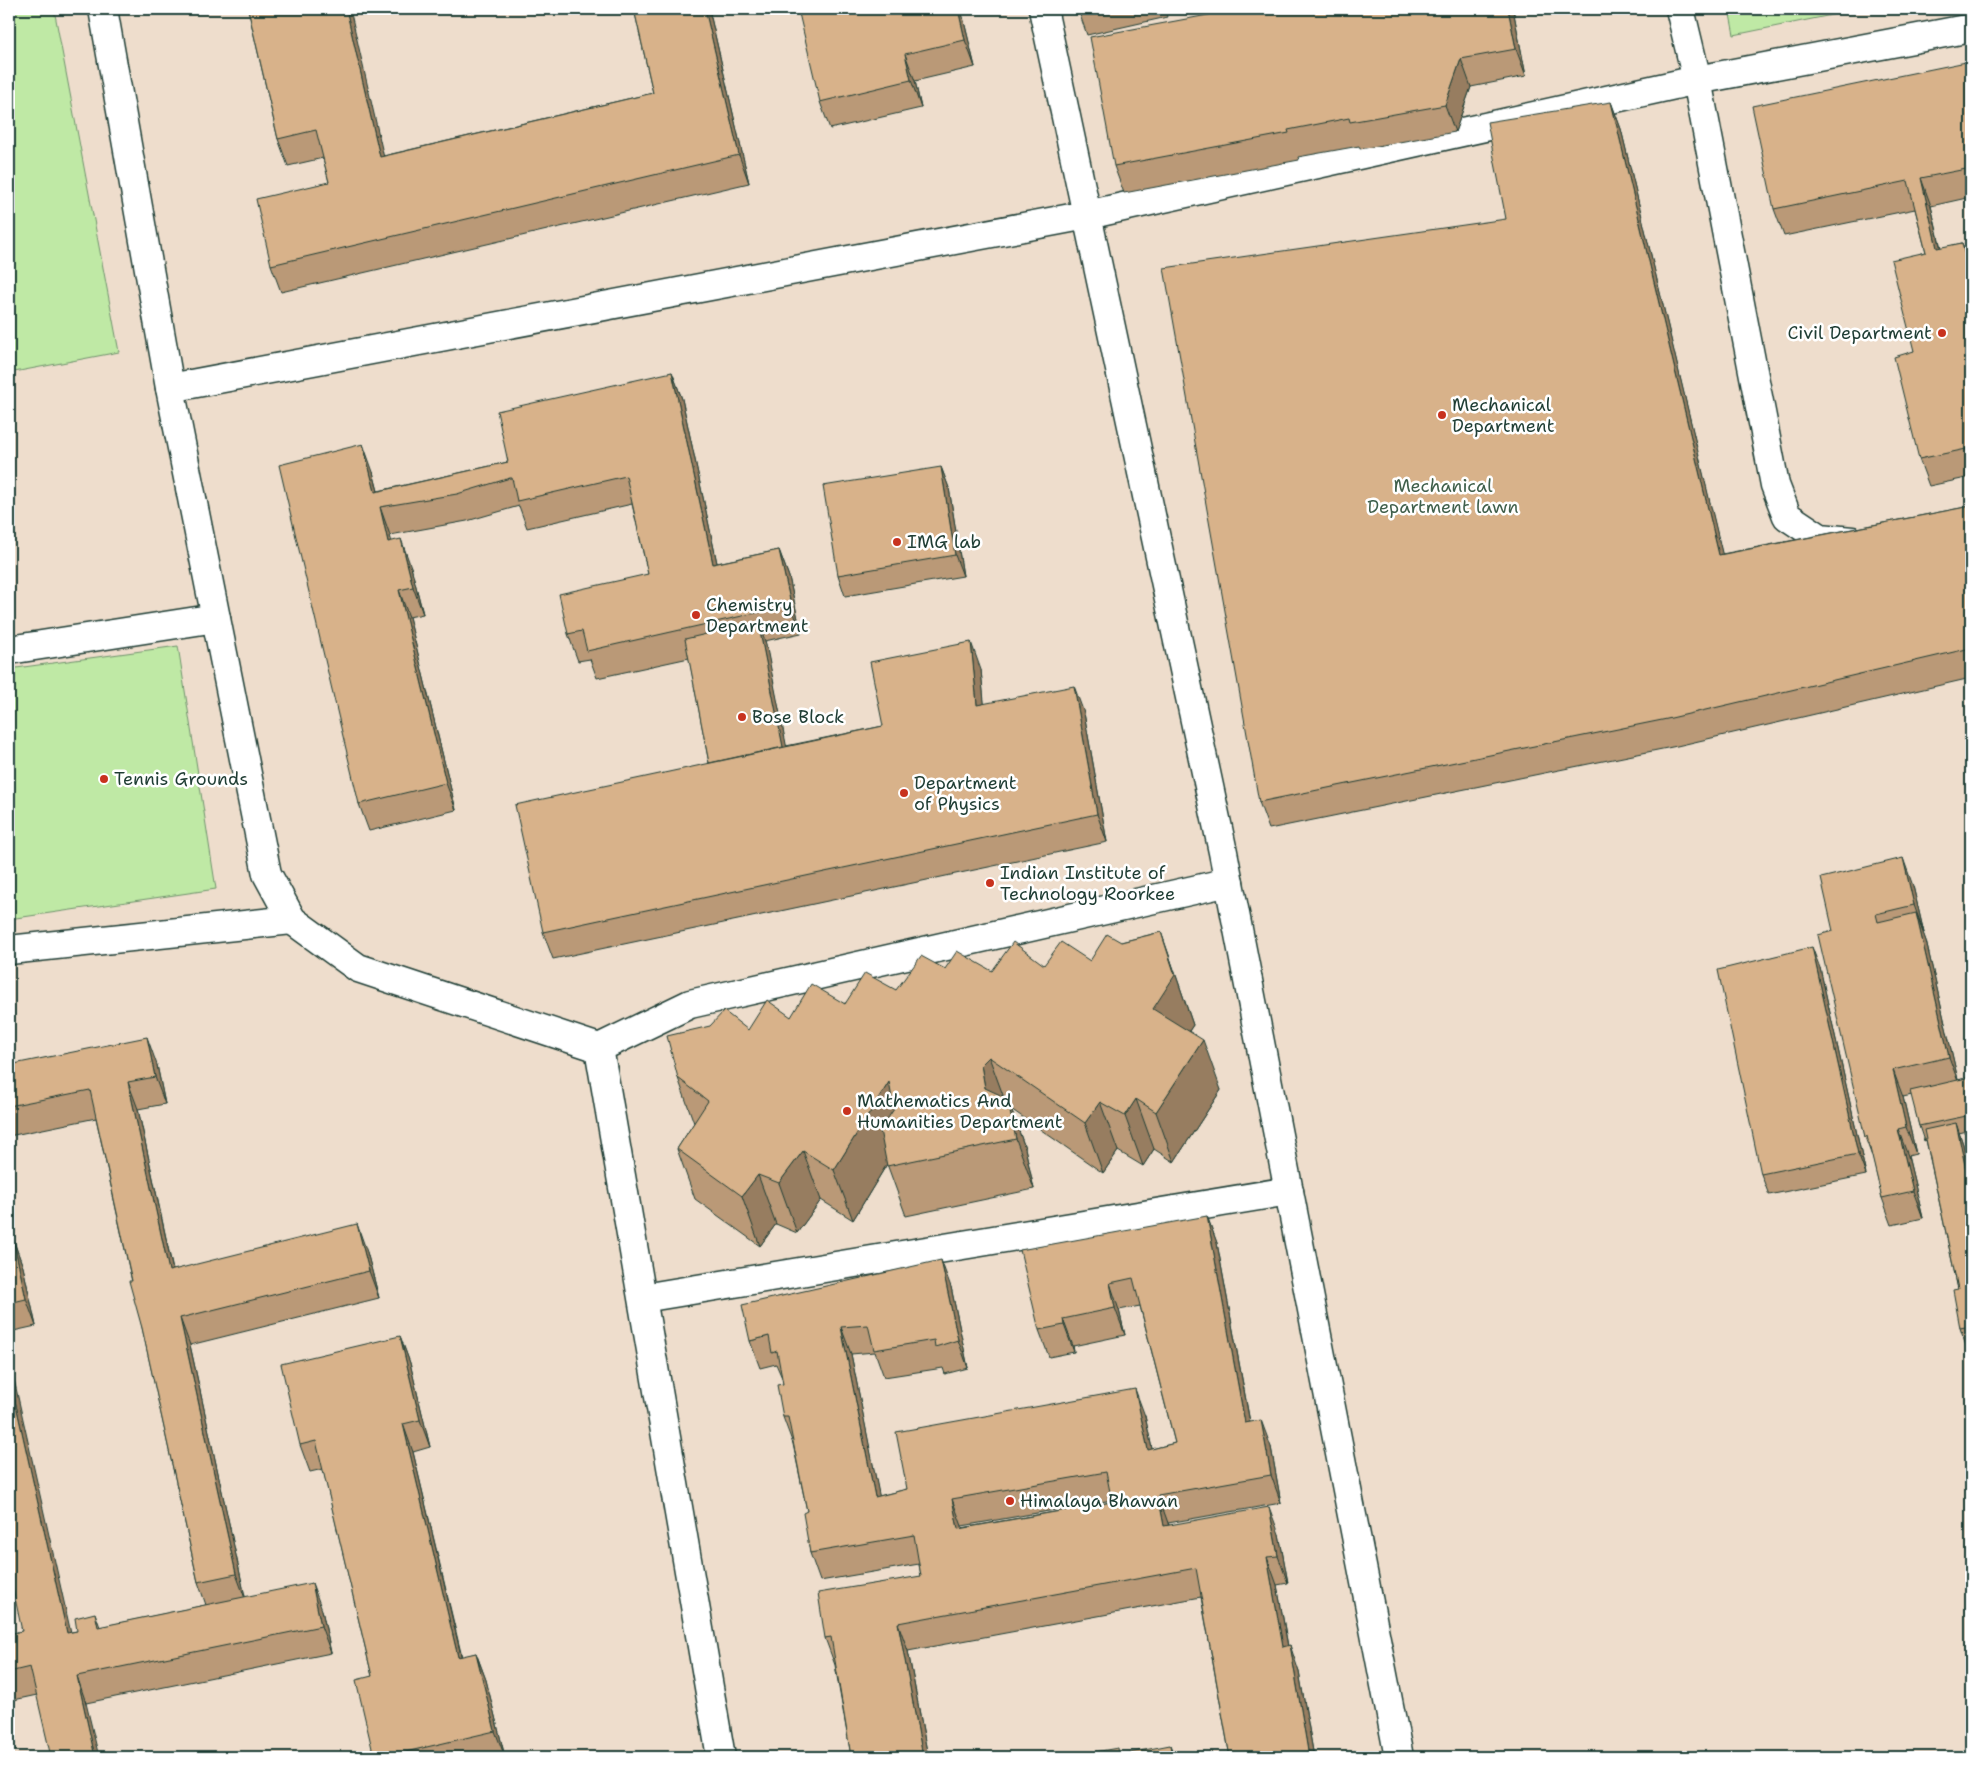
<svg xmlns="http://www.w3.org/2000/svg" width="1980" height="1766" viewBox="0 0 1980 1766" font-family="'Shantell Sans',sans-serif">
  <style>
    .built { fill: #edc }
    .garden { fill: #bfe9a5; stroke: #6f936c }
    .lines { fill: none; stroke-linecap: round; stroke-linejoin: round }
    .minor-casing { stroke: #1f3d34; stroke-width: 31 }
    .minor { stroke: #fff; stroke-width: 28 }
    .wall { fill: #ba9977; stroke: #1f3d34; fill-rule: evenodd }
    .shaded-wall { fill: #977d61; stroke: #1f3d34 }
    .building { fill: #d8b28a; stroke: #1f3d34; fill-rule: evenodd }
    .poi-dot { fill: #c8321e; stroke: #fff; stroke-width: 2 }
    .labels { text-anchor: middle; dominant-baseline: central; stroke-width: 5; stroke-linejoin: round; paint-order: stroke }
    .poi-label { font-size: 18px; fill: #1f3d34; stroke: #fff; text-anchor: start }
    .park-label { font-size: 18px; fill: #3f5f4b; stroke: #fff }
  </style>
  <rect width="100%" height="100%" fill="#f7f0e8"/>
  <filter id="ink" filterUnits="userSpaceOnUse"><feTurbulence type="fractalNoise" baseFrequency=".02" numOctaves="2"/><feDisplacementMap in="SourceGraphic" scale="10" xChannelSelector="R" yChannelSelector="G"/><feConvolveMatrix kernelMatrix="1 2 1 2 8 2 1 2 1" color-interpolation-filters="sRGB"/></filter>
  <g filter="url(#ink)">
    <rect class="built" x="9" y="9" width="1962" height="1748"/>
    <g class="garden">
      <polygon points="9,9 54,9 119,352 9,373"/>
      <polygon points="1729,9 1861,9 1734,35"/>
      <polygon points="178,646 216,889 9,919 9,669"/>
    </g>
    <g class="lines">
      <g class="minor-casing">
        <g id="minor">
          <polyline points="103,9 170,388 267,874 292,920 358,968 599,1048 690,1004 1229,882"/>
          <polyline points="1043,9 1223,852 1399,1757"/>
          <polyline points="1680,9 1697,80 1775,485 1787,516 1820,538 1852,541"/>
          <polyline points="170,388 1087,215 1697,80 1971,28"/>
          <polyline points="9,650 216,618"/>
          <polyline points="9,950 292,920"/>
          <polyline points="599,1048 721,1757"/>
          <polyline points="643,1298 1289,1191"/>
        </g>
      </g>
      <use href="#minor" class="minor"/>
    </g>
    <g class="wall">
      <polygon points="248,9 383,156 653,93 634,9 709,9 749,183 281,292 271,265 329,182 323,158 288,166 278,139"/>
      <polygon points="961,9 975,67 915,81 921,108 830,129 820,102"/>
      <polygon points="1078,9 1165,9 1167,17 1087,35"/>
      <polygon points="1240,9 1513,9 1526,76 1471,87 1455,132 1360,149 1359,146 1298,157 1299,160 1124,193 1114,166"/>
      <polygon points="1971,61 1971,197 1931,206 1941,248 1962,243 1971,269 1971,477 1929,486 1919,459 1914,351 1926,252 1915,209 1784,236 1774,209"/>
      <polygon points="1611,102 1621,129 1722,554 1971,506 1971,678 1677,746 1269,829 1259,802 1506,219"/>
      <polygon points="672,372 682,399 717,563 779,550 789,577 801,633 765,641 786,746 883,726 981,670 984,704 1084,713 1107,842 553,959 543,932 709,763 689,658 597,678 590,659 578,661 568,634 648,574 632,504 527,528 519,506 467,521 390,535 391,541 411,567 423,614 409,617 456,810 369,831 359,804 373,472 378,491 508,462"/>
      <polygon points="941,467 949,488 963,576 845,596 838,575"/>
      <polygon points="1913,886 1924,933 1923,933 1926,941 1958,1080 1971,1077 1971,1130 1959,1133 1963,1144 1971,1180 1971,1348 1967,1349 1960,1328 1958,1289 1926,1140 1924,1141 1919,1126 1912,1095 1903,1097 1916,1154 1908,1156 1923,1218 1892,1225 1882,1198 1873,1159 1865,1137 1833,931"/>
      <polygon points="1161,932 1193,1025 1189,1031 1221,1090 1174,1162 1154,1149 1143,1166 1118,1151 1103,1173 1011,1109 1025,1148 1034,1189 906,1216 887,1164 853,1220 821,1200 797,1233 776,1224 760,1246 695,1199 677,1149 694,1123 678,1078 748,1030 791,1017 896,990 945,969 992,971 1090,961 1121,942"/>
      <polygon points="1820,968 1866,1175 1769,1195 1761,1174"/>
      <polygon points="9,1065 157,1065 165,1104 138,1109 173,1270 367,1252 379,1298 190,1345 245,1597 322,1610 331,1653 86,1703 37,1695 9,1701 9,1634 22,1631 71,1632 77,1631 95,1613 100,1627 206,1605 198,1582 96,1118 9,1136"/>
      <path d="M1207 1216 1217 1243 1250 1422 1271 1447 1281 1503 1168 1523 1169 1525 1279 1534 1288 1583 1277 1585 1288 1646 1299 1672 1314 1757H1230L1201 1597 908 1651 928 1757H848L851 1756 835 1665 825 1638 921 1576 919 1564 820 1581 810 1553 807 1511 793 1444 783 1417V1380L776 1364 760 1368 750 1341 951 1287 968 1368 945 1374 943 1368 884 1377 875 1352 851 1354 879 1496 907 1489 1145 1416 1152 1449 1175 1443 1140 1306 1119 1310 1125 1335 1073 1346 1074 1352 1049 1357 1039 1330ZM1112 1500V1502L962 1528V1526Z"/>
      <polygon points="13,1239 23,1267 36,1326 9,1332 9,1240"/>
      <polygon points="400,1336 410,1363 430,1447 413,1452 462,1657 476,1653 486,1680 505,1757 374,1757 372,1676 323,1469 310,1472 300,1445"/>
    </g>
    <g class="shaded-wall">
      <polygon points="346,9 350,9 390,184 380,157"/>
      <polygon points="705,9 709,9 749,183 739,155"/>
      <polygon points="958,9 961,9 975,67 965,40"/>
      <polygon points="1508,9 1513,9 1526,76 1516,49"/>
      <polygon points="905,54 915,81 921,108 911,80"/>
      <polygon points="1461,59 1471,87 1455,132 1445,105"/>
      <polygon points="1611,102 1621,129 1729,582 1719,555"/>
      <polygon points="1921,178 1931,206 1947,276 1937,248"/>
      <polygon points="1962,243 1971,269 1971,282"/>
      <polygon points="672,372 682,399 723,591 713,564"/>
      <polygon points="363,444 373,472 382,507 375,492"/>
      <polygon points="941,467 949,488 963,576 955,555"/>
      <polygon points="380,507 390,535 398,570 388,542"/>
      <polygon points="401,539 411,567 423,614 413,587"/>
      <polygon points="779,550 789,577 801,633 791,605"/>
      <polygon points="399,590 409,617 456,810 446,783"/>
      <polygon points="758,622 766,644 792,774 784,753"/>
      <polygon points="971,642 981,670 987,733 977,705"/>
      <polygon points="1074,686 1084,713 1107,842 1097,814"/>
      <polygon points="1903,858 1913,886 1924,933 1914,905"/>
      <polygon points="1916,913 1926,941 1959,1084 1949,1057"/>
      <polygon points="1161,932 1193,1025 1171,1058 1153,1009"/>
      <polygon points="1812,947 1820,968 1866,1175 1858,1154"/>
      <polygon points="147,1037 157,1065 165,1104 155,1077"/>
      <polygon points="1203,1040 1221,1090 1174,1162 1156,1112"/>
      <polygon points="989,1057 1007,1106 985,1088 981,1065"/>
      <polygon points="1893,1070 1903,1097 1916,1154 1906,1127"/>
      <polygon points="128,1082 138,1109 179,1299 169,1271"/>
      <polygon points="889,1082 907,1131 853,1220 834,1170"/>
      <polygon points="1007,1098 1025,1148 1034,1189 1016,1139"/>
      <polygon points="1136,1099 1154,1149 1143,1166 1125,1116"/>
      <polygon points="1100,1102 1118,1151 1103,1173 1085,1123"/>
      <polygon points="1956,1123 1963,1144 1971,1180 1971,1194"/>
      <polygon points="1898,1129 1908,1156 1923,1218 1913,1191"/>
      <polygon points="803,1151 821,1200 797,1233 779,1183"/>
      <polygon points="758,1175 776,1224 760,1246 742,1196"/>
      <polygon points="1207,1216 1217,1243 1255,1450 1245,1423"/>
      <polygon points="357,1224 367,1252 379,1298 369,1271"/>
      <polygon points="13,1239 23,1267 36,1326 26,1299"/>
      <polygon points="941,1260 951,1287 968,1368 958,1340"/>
      <polygon points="1110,1283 1119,1310 1125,1335 1115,1308"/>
      <polygon points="180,1318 190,1345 246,1601 236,1574"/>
      <polygon points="1063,1319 1073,1346 1074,1352 1064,1325"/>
      <polygon points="841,1327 851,1354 885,1524 875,1497"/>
      <polygon points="400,1336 410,1363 430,1447 420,1420"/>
      <polygon points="9,1357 77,1660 67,1633 9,1374"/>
      <polygon points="1135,1389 1145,1416 1158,1477 1148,1450"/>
      <polygon points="1261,1420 1271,1447 1281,1503 1271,1475"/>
      <polygon points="403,1424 413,1452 468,1685 458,1657"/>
      <polygon points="1158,1495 1168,1523 1174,1553 1164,1526"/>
      <polygon points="952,1499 962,1526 968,1556 958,1529"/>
      <polygon points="1269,1507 1279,1534 1288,1583 1278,1556"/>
      <polygon points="1267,1557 1277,1585 1293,1675 1283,1647"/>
      <polygon points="312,1583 322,1610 331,1653 321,1626"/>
      <polygon points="898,1623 908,1651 928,1757 923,1757"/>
      <polygon points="1290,1645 1299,1672 1314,1757 1309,1757"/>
      <polygon points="476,1653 486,1680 505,1757 495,1731"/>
      <polygon points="77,1676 86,1703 99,1757 95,1757"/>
      <polygon points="1170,1745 1175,1757 1172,1757"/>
    </g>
    <g class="building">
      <polygon points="248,9 346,9 380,157 653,93 634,9 705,9 739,155 271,265 256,199 329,182 316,130 278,139"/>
      <polygon points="798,9 958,9 965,40 905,54 911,80 820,102"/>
      <polygon points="1078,9 1104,9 1080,14"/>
      <polygon points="1240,9 1508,9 1516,49 1461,59 1445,105 1350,122 1349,118 1288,130 1289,133 1114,166 1090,37"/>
      <polygon points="1971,61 1971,168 1921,178 1937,248 1962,243 1971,282 1971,448 1919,459 1894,357 1914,351 1891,260 1926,252 1908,181 1774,209 1752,106"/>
      <polygon points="1611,102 1719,555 1971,506 1971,648 1667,719 1259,802 1164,268 1506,219 1487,122"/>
      <polygon points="672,372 713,564 779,550 791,605 587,651 582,631 568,634 559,594 648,574 626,476 517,501 512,478 510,478 457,494 380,507 388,542 401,539 413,587 399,590 446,783 359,804 279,465 363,444 375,492 508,462 497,411"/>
      <polygon points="941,467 955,555 838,575 823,486"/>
      <polygon points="758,622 783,747 709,763 685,639"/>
      <polygon points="971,642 977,705 1074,686 1097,814 543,932 515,805 883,726 870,662"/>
      <polygon points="1903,858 1914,905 1876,914 1878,922 1916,913 1949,1057 1893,1070 1906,1127 1898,1129 1913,1191 1882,1198 1867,1136 1865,1137 1818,935 1833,931 1821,878"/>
      <polygon points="1161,932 1175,975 1153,1009 1203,1040 1156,1112 1136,1099 1125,1116 1100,1102 1085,1123 989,1057 981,1065 985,1088 1007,1098 1016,1139 887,1166 880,1130 894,1109 889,1082 834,1170 803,1151 779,1183 758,1175 742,1196 677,1149 708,1101 678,1078 667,1036 710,1026 724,1011 748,1030 767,1000 791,1017 811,984 845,1004 865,973 896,990 921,956 945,969 957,951 992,971 1013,942 1044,965 1061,942 1090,961 1107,934 1121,942"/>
      <polygon points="1812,947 1858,1154 1761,1174 1718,970"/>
      <polygon points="147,1037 155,1077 128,1082 169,1271 357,1224 369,1271 180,1318 236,1574 198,1582 142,1328 129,1281 132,1281 90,1090 9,1106 9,1065"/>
      <polygon points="1971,1077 1971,1115 1919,1126 1910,1091"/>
      <polygon points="1956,1123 1971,1194 1971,1326 1960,1328 1953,1290 1958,1289 1924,1130"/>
      <path d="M1207 1216 1245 1423 1261 1420 1271 1475 1158 1495 1164 1526 1269 1507 1278 1556 1267 1557 1283 1647 1290 1645 1309 1757H1230L1196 1568 898 1623 923 1757H848L851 1756 831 1637 825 1638 818 1593 921 1576 914 1535 810 1553 803 1513 807 1511 788 1417H783L777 1385 783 1384 777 1351 772 1353 769 1336 750 1341 742 1305 941 1260 958 1340 935 1347 934 1340 874 1350 868 1325 841 1327 875 1497 907 1489 896 1432 1135 1389 1148 1450 1175 1443 1133 1278 1110 1283 1115 1308 1063 1319 1064 1325 1039 1330 1020 1250ZM1106 1472 1112 1502 958 1529 952 1499Z"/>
      <polygon points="13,1239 26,1299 9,1303 9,1240"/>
      <polygon points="400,1336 420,1420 403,1424 458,1657 476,1653 495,1731 384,1757 374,1757 356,1680 372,1676 316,1441 300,1445 281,1364"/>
      <polygon points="9,1374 67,1633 77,1631 75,1618 95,1613 98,1627 312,1583 321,1626 77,1676 95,1757 51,1757 30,1667 9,1672 9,1634 22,1631 9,1570"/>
      <polygon points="1170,1745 1172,1757 1083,1757 1083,1754 1118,1748 1119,1755"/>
    </g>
  </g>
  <g class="poi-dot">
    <circle cx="1942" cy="333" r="5"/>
    <circle cx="1442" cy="415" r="5"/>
    <circle cx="897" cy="542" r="5"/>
    <circle cx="696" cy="615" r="5"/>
    <circle cx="742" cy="717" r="5"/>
    <circle cx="104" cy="779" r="5"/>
    <circle cx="904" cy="793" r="5"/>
    <circle cx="990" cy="883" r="5"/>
    <circle cx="847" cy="1111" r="5"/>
    <circle cx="1010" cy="1501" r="5"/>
  </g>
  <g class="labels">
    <g class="poi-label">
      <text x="1932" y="333" text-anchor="end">Civil Department</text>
      <text x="1452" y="405">Mechanical<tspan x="1452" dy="21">Department</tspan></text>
      <text x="907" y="542">IMG lab</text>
      <text x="706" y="605">Chemistry<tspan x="706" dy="21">Department</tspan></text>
      <text x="752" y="717">Bose Block</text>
      <text x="114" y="779">Tennis Grounds</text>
      <text x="914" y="783">Department<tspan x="914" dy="21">of Physics</tspan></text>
      <text x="1000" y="873">Indian Institute of<tspan x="1000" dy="21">Technology Roorkee</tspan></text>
      <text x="857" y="1101">Mathematics And<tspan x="857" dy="21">Humanities Department</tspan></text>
      <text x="1020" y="1501">Himalaya Bhawan</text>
    </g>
    <g class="park-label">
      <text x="1443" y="486">Mechanical<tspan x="1443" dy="21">Department lawn</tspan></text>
    </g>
  </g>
  <rect width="1980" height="1766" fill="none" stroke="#fff" stroke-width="30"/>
  <rect x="15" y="15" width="1950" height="1736" fill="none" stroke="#1f3d34" stroke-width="2" filter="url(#ink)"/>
</svg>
